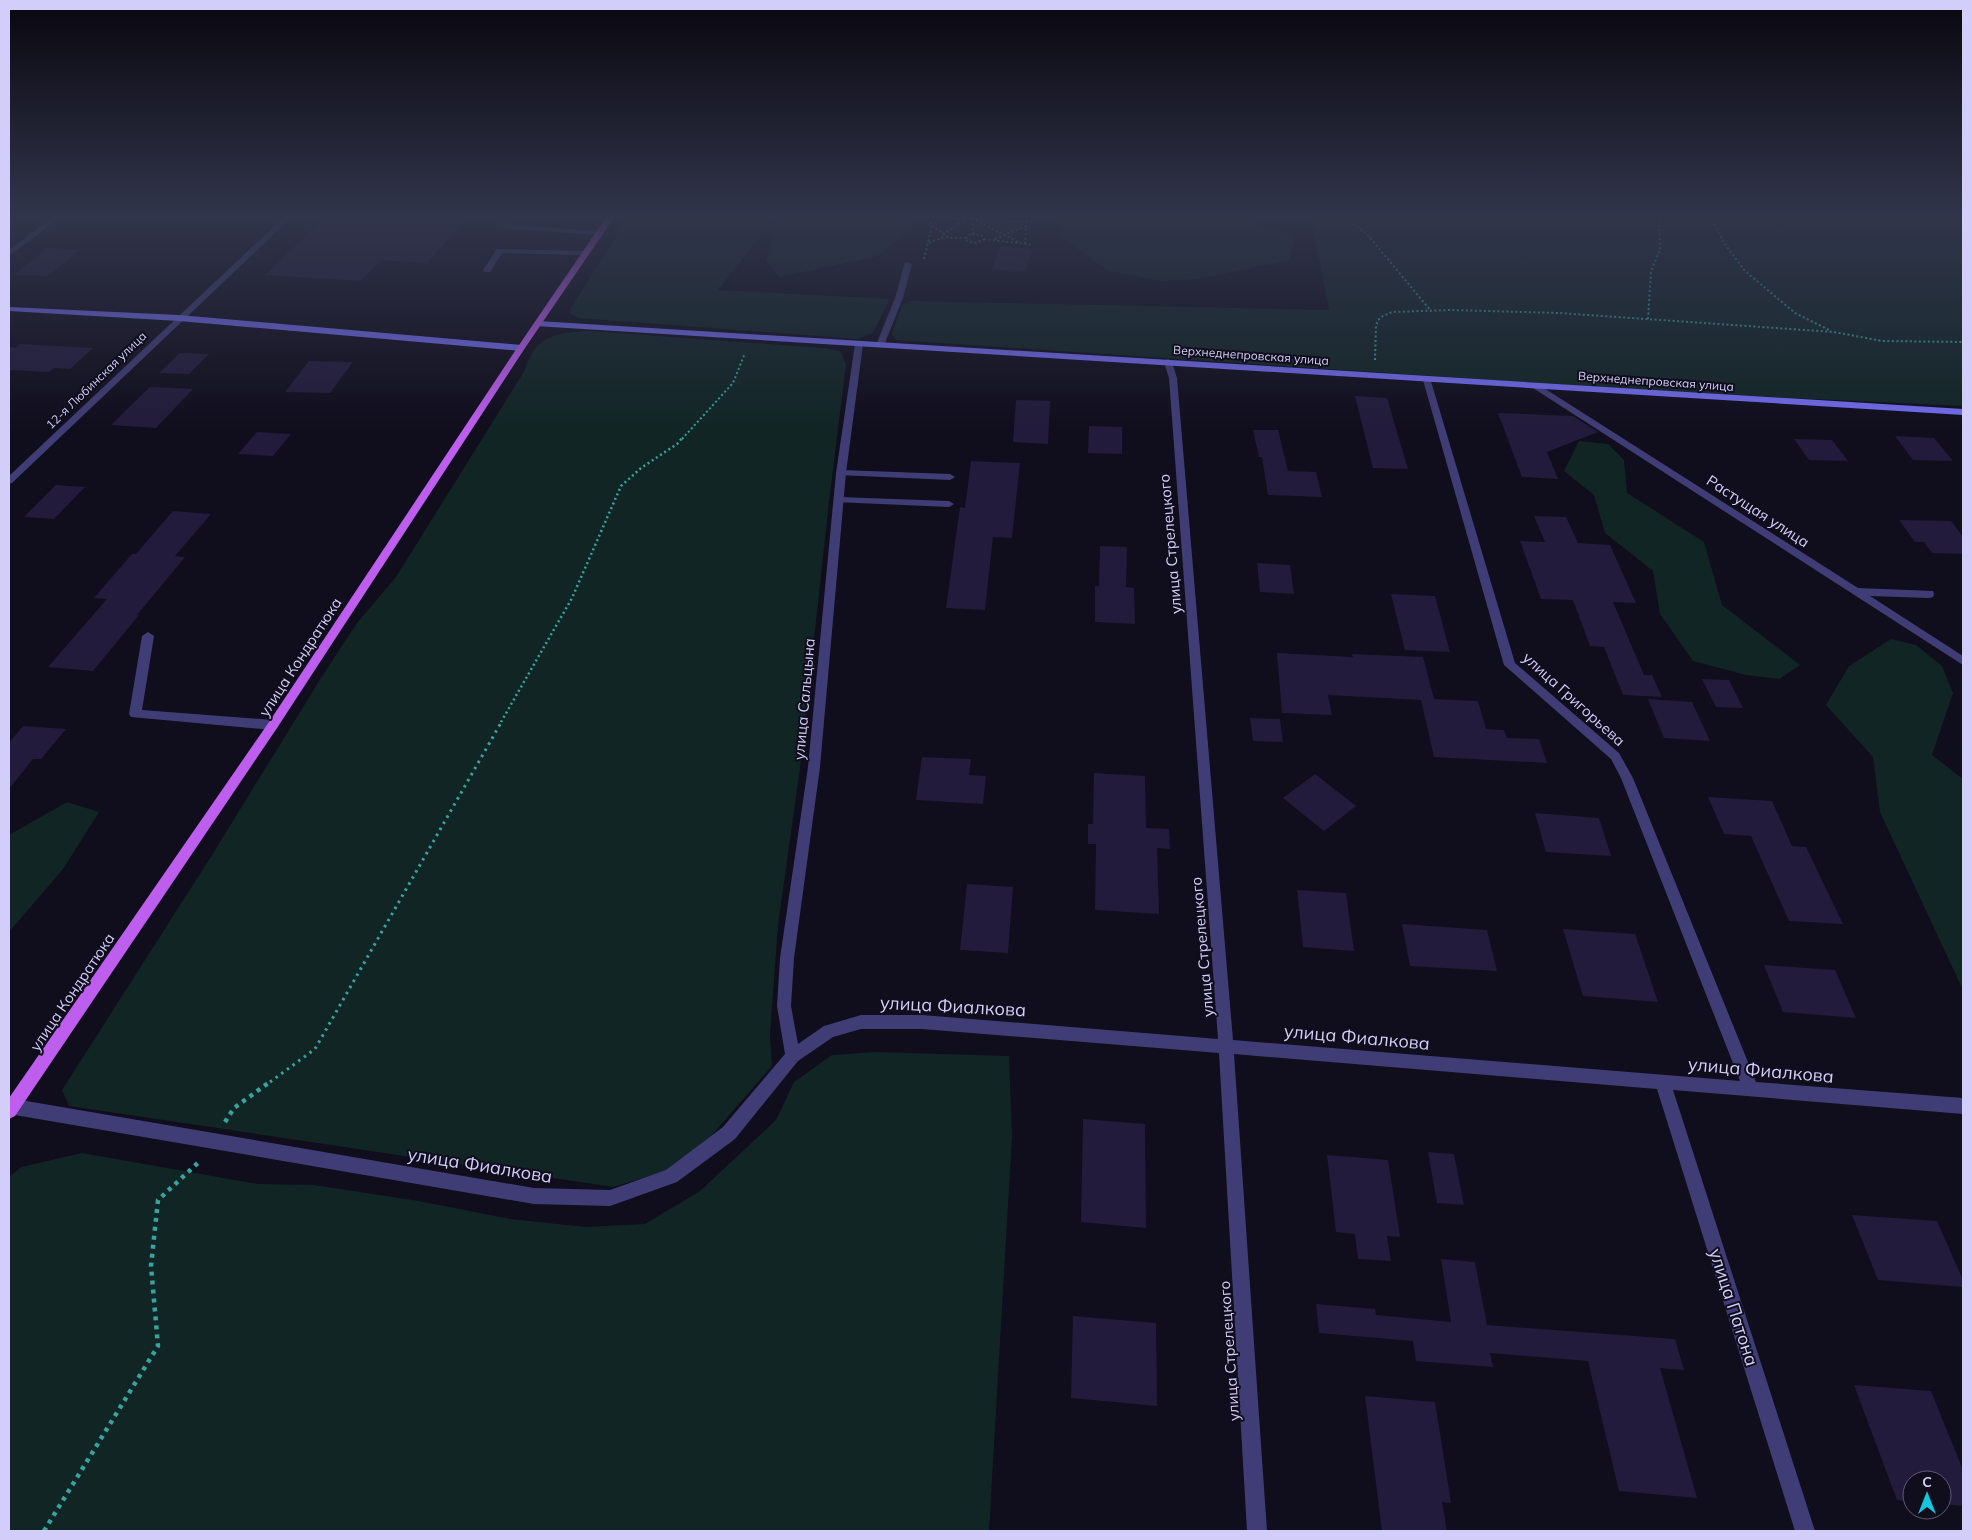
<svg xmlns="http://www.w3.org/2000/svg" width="1972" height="1540" viewBox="0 0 1972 1540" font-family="Mulish,sans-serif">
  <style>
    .green { fill: #112525 }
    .building { fill: #221b3b }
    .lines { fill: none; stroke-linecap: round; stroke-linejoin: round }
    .path-far3 { stroke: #38a39f; stroke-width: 2; stroke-dasharray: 2 2.5; stroke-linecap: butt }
    .path-far2 { stroke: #38a39f; stroke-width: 2.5; stroke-dasharray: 2 3; stroke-linecap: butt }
    .path-far1 { stroke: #38a39f; stroke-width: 3; stroke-dasharray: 2.5 4.5; stroke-linecap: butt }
    .path { stroke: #38a39f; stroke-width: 4.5; stroke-dasharray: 4 5; stroke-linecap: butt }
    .lane { fill: #403d76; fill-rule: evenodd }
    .street { fill: #403d76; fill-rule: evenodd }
    .secondary { fill: #746df1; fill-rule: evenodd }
    .primary { fill: #bd5eef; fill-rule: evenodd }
    .labels { text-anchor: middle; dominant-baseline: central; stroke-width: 4; stroke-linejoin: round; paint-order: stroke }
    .far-street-label { font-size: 12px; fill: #d3cdfa; stroke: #100d1c }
    .street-label { font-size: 15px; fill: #d3cdfa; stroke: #100d1c }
    .near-street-label { font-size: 18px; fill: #d3cdfa; stroke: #100d1c }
  </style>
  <rect width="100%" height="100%" fill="#100d1c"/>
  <g class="green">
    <polygon points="629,216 911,216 903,235 878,256 779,277 766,261 777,222 773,220 718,290 890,299 873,333 858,339 579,318 571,314 570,309"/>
    <polygon points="1057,216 1235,216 1295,237 1289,260 1197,279 1163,281 1108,271 1061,236"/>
    <polygon points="1311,216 1963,216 1963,406 1686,393 896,340 892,334 902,305 910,301 1329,310"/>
    <polygon points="983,220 1025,223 1024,225 1006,234 982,222"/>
    <path d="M590 331 824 348 840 351 846 364 829 502 800 768 778 925 770 1035 772 1066 711 1136 666 1171 613 1187 69 1106 62 1090 212 855 321 678 357 623 396 577 525 370C534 336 558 332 590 331Z"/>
    <polygon points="1579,441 1608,444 1624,460 1627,493 1704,542 1722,605 1800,665 1779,679 1746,675 1693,661 1660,614 1653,571 1605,533 1594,495 1564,471"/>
    <polygon points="1891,639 1916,645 1942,666 1953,693 1932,755 1963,779 1963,990 1880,812 1873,757 1826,705 1849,666"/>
    <polygon points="67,802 99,812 63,869 9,932 9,835"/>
    <polygon points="876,1052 1009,1056 1012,1136 989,1531 9,1531 9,1177 21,1167 82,1153 258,1184 314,1185 419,1201 510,1219 586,1227 645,1224 700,1191 776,1120 794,1082 832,1055"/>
  </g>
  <g class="building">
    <polygon points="327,216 469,216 427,263 381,260 361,281 265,275"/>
    <polygon points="1000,246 1032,249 1025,272 992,269"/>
    <polygon points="47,248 80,250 48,276 14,275"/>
    <polygon points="20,344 93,348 70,369 54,368 49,372 9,370 9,347 16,348"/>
    <polygon points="180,353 209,354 189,374 159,373"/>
    <polygon points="309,361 353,362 330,393 285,392"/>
    <polygon points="150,387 193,389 156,428 111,425"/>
    <polygon points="1355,396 1387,398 1408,469 1373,468"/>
    <polygon points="1016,400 1050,401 1048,444 1013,442"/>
    <polygon points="1498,413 1573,416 1598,432 1547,452 1558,479 1522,477"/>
    <polygon points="1089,426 1122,427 1122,454 1088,453"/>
    <polygon points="1253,430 1278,430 1288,471 1316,472 1322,497 1268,495 1262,457 1259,457"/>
    <polygon points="257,432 291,434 273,456 238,454"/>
    <polygon points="1895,436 1934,438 1953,461 1913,460"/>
    <polygon points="1794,439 1832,440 1848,461 1809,460"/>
    <polygon points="971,461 1020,463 1012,538 993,537 985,610 946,608 960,507 965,508"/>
    <polygon points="56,485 85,487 54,519 24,517"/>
    <polygon points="173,511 211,514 175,556 185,557 137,615 139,615 93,671 48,667 107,599 94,598 132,554 136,554"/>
    <polygon points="1534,516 1566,517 1578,543 1610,545 1636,603 1613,602 1644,675 1652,675 1662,697 1623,695 1604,647 1590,646 1573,600 1541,599 1520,541 1545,542"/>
    <polygon points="1899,520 1951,521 1963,537 1963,554 1932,553 1924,542 1915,542"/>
    <polygon points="1100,546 1127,547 1126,587 1134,588 1135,624 1095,622 1095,586 1099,586"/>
    <polygon points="1257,563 1290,565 1294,594 1260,592"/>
    <polygon points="1391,594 1435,596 1450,652 1405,650"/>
    <polygon points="1277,653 1353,657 1352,654 1423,657 1434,699 1478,701 1486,729 1504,730 1507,738 1539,739 1547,763 1434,757 1421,700 1328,695 1332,715 1282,713"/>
    <polygon points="1702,679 1729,680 1743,708 1716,707"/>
    <polygon points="1648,699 1692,702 1710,741 1664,738"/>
    <polygon points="1250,718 1280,719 1283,742 1253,741"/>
    <polygon points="23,726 66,729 41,759 33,759 9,789 9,743"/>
    <polygon points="922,757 971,759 969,775 986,776 983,804 916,800"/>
    <polygon points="1094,773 1145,776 1146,828 1169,829 1170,849 1157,848 1159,914 1095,910 1096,844 1088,844 1088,824 1093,824"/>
    <polygon points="1315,774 1356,806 1324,831 1283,798"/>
    <polygon points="1708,797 1772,801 1792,846 1806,847 1843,924 1789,921 1751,836 1724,834"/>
    <polygon points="1535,813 1599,818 1611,856 1546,852"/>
    <polygon points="967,884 1013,887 1008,953 960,950"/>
    <polygon points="1297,890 1346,893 1354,951 1303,947"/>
    <polygon points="1402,924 1487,930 1497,971 1410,966"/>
    <polygon points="1563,929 1635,934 1658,1002 1583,996"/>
    <polygon points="1764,965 1835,970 1856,1018 1783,1012"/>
    <polygon points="1083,1119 1145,1124 1146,1228 1081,1222"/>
    <polygon points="1428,1152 1454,1154 1464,1205 1437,1203"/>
    <polygon points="1327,1155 1388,1160 1400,1237 1387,1236 1391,1261 1358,1259 1355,1234 1336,1232"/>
    <polygon points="1852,1215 1937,1221 1963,1280 1963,1287 1878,1280"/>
    <polygon points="1441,1259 1475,1262 1487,1325 1675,1339 1684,1370 1660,1368 1697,1498 1619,1491 1588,1361 1490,1353 1493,1367 1416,1361 1413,1341 1319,1333 1316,1304 1375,1309 1376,1315 1451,1322"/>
    <polygon points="1073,1316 1156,1323 1157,1406 1071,1398"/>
    <polygon points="1854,1385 1931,1391 1963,1470 1963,1506 1942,1504 1942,1480 1912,1480 1912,1502 1897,1500"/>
    <polygon points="1365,1396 1435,1402 1451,1503 1442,1502 1447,1531 1382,1531"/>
  </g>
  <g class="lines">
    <g class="path-far3">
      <polyline points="918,216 1032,222"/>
      <polyline points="1342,216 1367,234 1431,311"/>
      <polyline points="1710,216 1724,243 1745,271 1795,313 1831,331"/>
      <polyline points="949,218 930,224 949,238 965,238"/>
      <polyline points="971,219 974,234"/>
      <polyline points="976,220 1020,243"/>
      <polyline points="943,234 966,219"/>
      <polygon points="972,234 981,235 984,239 976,243 965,240 967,236"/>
      <polyline points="984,239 1033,245"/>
      <polyline points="995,239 1026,226"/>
      <polyline points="929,243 946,236"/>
      <polyline points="1025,244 1026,225"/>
      <polyline points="924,259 932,226"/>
      <polyline points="1648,319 1651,271 1660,250 1659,216"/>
      <polyline points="1375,360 1376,326 1378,320 1383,316 1392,312 1451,310 1559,313 1834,332 1882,341 1963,342"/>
      <polyline points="682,439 733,383 745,353"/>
    </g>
    <polyline class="path-far2" points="501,722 572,598 621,486 641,468 677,444 683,437"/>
    <polyline class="path-far1" points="270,1082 315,1049 502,721"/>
    <g class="path">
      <polyline points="225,1122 234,1108 271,1081"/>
      <polyline points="44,1531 158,1346 151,1266 158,1200 200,1161"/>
    </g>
    <g class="lane">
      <polygon points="508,216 516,216 510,223 511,225 599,231 603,233 599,235 508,229 505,229 502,223"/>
      <polygon points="497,249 586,251 590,253 586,255 502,253 490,272 484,272 483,270"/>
      <polygon points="905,262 912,264 903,298 884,345 877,347 876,345 895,298"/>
      <polygon points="1536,383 1858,588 1933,591 1934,594 1933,597 1929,598 1870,596 1963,656 1963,665 1533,388 1533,384"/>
      <polygon points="841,470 950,474 955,477 950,480 838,475 836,473"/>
      <polygon points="839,497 949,501 954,504 949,507 835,502 834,500"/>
      <polygon points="148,632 154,636 142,710 273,720 277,722 279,725 277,728 273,730 131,717 129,714 142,636"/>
    </g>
    <g class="street">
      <polygon points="54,216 62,216 9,256 9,250"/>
      <polygon points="285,216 293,216 12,483 9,484 9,476"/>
      <polygon points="859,341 863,344 846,473 820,767 794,958 791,1006 798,1044 824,1026 861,1015 922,1015 1218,1039 1169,378 1164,362 1168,359 1172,362 1177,378 1233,1040 1740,1081 1621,778 1611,759 1504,665 1423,380 1424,378 1430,378 1515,663 1619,753 1633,778 1756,1082 1963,1098 1963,1114 1673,1090 1815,1531 1795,1531 1657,1089 1234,1054 1267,1531 1247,1531 1219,1053 922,1029 861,1029 833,1037 798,1061 735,1139 677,1182 610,1206 534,1204 9,1114 9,1098 534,1188 610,1190 666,1170 723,1127 785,1054 777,1006 780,958 808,767 836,473 855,344"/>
    </g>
    <g class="secondary">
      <polygon points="9,307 179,315 521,345 525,348 521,351 179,321 9,311"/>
      <polygon points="538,321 1963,409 1963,415 535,326 534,324"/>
    </g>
    <polygon class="primary" points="607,216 615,216 525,348 277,728 15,1116 9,1119 9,1098 269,722 517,348"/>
  </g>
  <linearGradient id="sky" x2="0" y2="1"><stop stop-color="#09070f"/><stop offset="0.5" stop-color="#31354b"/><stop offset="1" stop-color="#31354b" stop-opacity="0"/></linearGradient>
  <rect width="1972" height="431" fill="url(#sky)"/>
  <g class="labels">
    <g class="far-street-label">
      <text transform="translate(1251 355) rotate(4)">Верхнеднепровская улица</text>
      <text transform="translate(96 380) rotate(-44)">12-я Любинская улица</text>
      <text transform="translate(1656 381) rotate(4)">Верхнеднепровская улица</text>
    </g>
    <g class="street-label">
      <text transform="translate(1758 511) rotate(33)">Растущая улица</text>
      <text transform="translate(1170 544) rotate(-95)">улица Стрелецкого</text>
      <text transform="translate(300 657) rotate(-57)">улица Кондратюка</text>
      <text transform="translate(804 699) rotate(-85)">улица Сальцына</text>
      <text transform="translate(1574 699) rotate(42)">улица Григорьева</text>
      <text transform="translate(1202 947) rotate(-95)">улица Стрелецкого</text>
      <text transform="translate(72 992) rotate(-56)">улица Кондратюка</text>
      <text transform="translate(1229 1351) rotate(-94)">улица Стрелецкого</text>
    </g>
    <g class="near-street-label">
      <text transform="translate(953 1006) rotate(3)">улица Фиалкова</text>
      <text transform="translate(1357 1037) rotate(5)">улица Фиалкова</text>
      <text transform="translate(1761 1070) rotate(5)">улица Фиалкова</text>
      <text transform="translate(480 1165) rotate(9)">улица Фиалкова</text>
      <text transform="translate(1734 1307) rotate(72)">улица Патона</text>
    </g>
  </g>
  <rect width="1972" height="1540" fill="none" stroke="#d3cdfa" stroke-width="20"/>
  <g transform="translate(1927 1495)"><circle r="24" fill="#100d1c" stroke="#5e5a75"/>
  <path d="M0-4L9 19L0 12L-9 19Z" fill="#15c5dd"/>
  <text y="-8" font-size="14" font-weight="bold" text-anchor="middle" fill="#d3cdfa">С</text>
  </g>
</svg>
